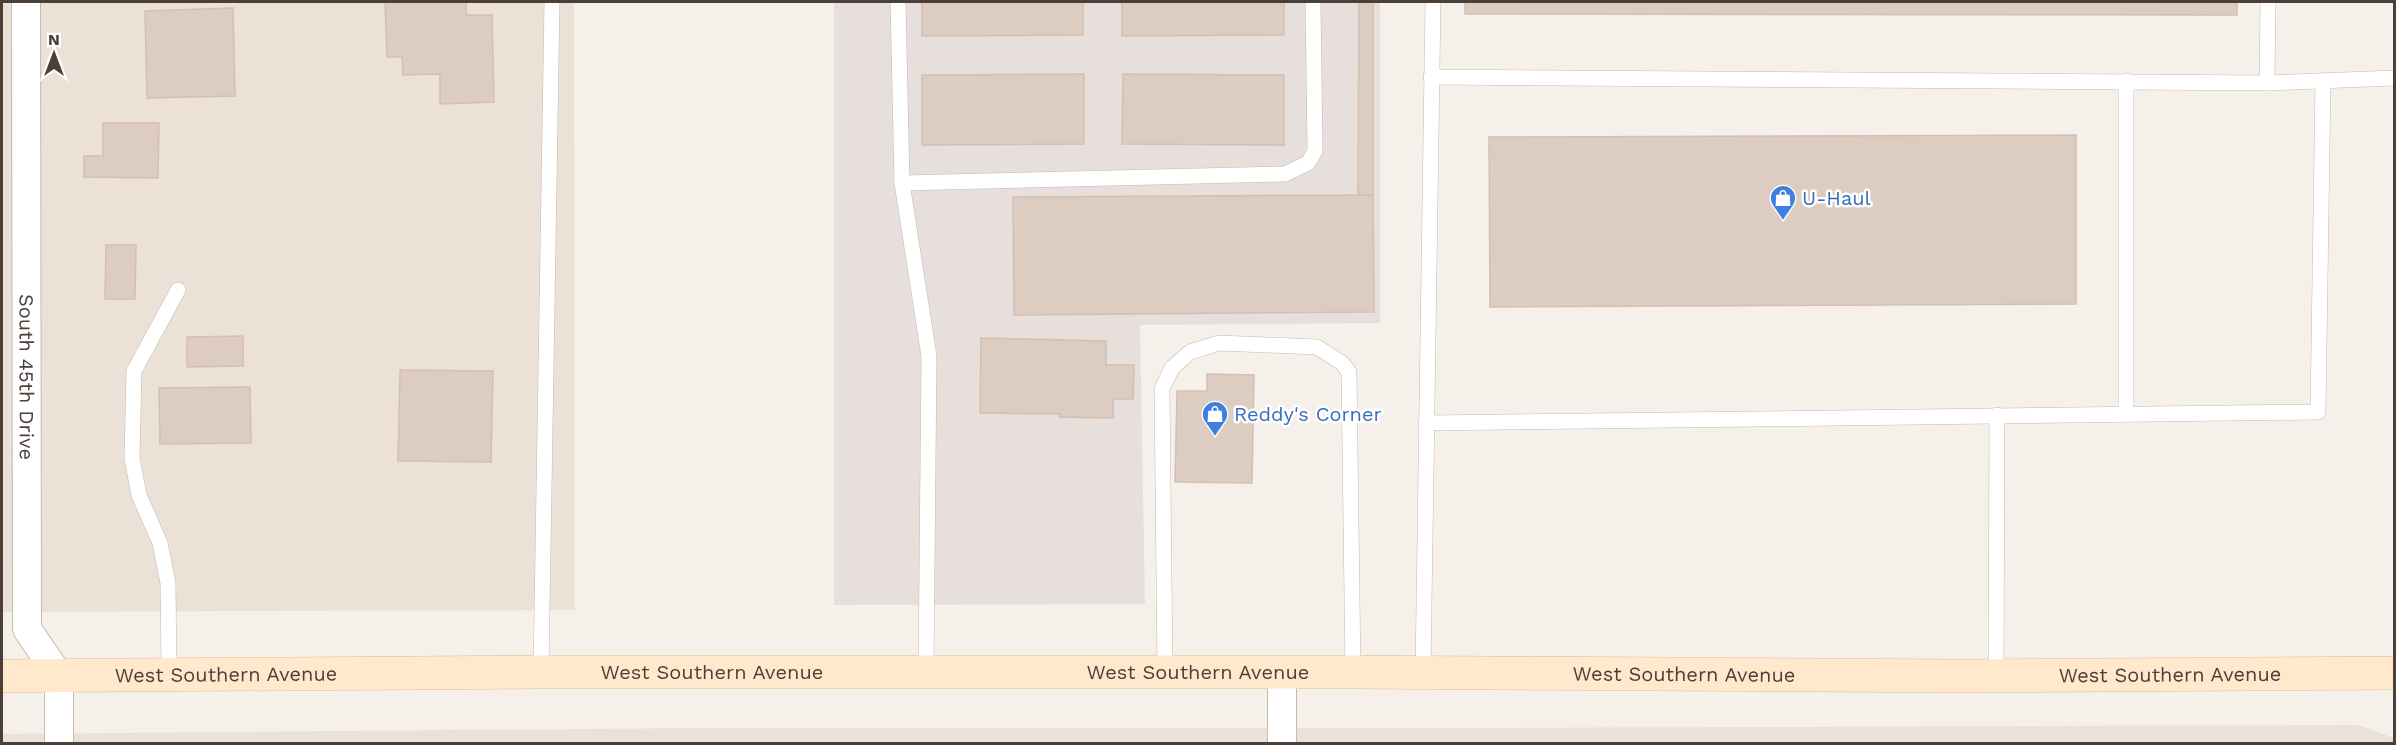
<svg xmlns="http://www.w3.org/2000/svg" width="2396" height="745" viewBox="0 0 2396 745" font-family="'Work Sans',sans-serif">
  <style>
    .residential { fill: #ebe1d7 }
    .industrial { fill: #e6dfdb }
    .building { fill: #dcccc1; stroke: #d5bfb0; stroke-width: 1.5 }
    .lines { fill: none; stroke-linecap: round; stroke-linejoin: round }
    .lane-casing { stroke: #c6b9ae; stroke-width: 16 }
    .street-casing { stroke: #c6b9ae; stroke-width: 30 }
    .secondary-casing { stroke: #debd98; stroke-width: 34 }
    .lane { stroke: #fff; stroke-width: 15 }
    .street { stroke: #fff; stroke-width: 28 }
    .secondary { stroke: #ffe8cb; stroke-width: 33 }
    .labels { text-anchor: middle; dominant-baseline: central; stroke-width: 5; stroke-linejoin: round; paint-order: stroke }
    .shop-label { font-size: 20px; fill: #366cbe; stroke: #fff; text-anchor: start }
    .street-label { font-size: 20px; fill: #4b3f37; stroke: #fff }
  </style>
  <rect width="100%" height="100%" fill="#f6f0ea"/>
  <g class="residential">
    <polygon points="2,2 574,2 575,610 2,612"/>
    <polygon points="2358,725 2394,738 2394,744 2,744 2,734 696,728 1474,728"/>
  </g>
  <polygon class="industrial" points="834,2 1380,2 1380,323 1140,325 1145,604 834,605"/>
  <g class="building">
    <polygon points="385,2 466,2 466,15 492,15 494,102 440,104 440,74 403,75 402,57 387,57"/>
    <polygon points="922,2 1083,2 1083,35 922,36"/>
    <polygon points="1122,2 1284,2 1284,35 1122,36"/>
    <polygon points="1359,2 1373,2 1373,195 1358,195"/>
    <polygon points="1465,2 2237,2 2237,15 1465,14"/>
    <polygon points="233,8 235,96 147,98 145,11"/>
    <polygon points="1084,74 1084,144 922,145 922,75"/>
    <polygon points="1123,74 1284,75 1284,145 1122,144"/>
    <polygon points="103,123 159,123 158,178 84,177 84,156 103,156"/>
    <polygon points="2076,135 2076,304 1490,307 1489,137"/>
    <polygon points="1373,195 1374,312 1014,315 1013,197"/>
    <polygon points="106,245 136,245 135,299 105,299"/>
    <polygon points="243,336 243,366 187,367 187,337"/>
    <polygon points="981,338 1106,341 1106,365 1134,365 1133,399 1113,399 1113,418 1060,417 1060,414 980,413"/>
    <polygon points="400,370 493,371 491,462 398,461"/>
    <polygon points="1207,374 1254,375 1252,483 1175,482 1177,391 1207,391"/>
    <polygon points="250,387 251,443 160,444 159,388"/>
  </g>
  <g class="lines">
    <g class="lane-casing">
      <g id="lane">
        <polyline points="898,2 902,183 929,356 926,672"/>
        <polyline points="2268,2 2267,83 2394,78"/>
        <polyline points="1431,77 2267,83"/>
        <polyline points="2126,81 2126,413"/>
        <polyline points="902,183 1285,174 1308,163 1315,151 1313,2"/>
        <polyline points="1426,423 2318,412 2323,81"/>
        <polyline points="541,672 552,2"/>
        <polyline points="1165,672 1162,389 1172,368 1190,352 1219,343 1317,347 1342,363 1349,372 1353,672"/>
        <polyline points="1423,673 1433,2"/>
        <polyline points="169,674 168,583 160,543 139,495 132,458 134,371 178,290"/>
        <polyline points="1996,675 1997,415"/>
      </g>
    </g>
    <g class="street-casing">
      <g id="street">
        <path id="s1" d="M26 2 27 629 59 676V744"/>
        <polyline points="1282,744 1282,672"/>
      </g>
    </g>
    <g class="secondary-casing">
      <g id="secondary">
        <path id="s2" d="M2 676 541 672H1353L1961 676 2394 673"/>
      </g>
    </g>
    <use href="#lane" class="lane"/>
    <use href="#street" class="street"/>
    <use href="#secondary" class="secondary"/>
  </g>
  <defs>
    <g id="shop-pin" transform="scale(1.35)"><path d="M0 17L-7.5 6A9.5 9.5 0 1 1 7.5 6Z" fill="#3f7fe0" stroke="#fff"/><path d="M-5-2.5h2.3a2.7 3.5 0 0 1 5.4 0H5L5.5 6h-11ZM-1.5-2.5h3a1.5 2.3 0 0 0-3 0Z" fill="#fff"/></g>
  </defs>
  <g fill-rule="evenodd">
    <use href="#shop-pin" x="1783" y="198"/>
    <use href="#shop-pin" x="1215" y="414"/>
  </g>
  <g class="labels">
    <g class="shop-label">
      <text x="1802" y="198">U-Haul</text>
      <text x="1234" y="414">Reddy's Corner</text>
    </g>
    <g class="street-label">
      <text stroke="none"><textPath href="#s1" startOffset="375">South 45th Drive</textPath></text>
      <text stroke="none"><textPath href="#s2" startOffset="710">West Southern Avenue</textPath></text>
      <text stroke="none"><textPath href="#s2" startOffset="1196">West Southern Avenue</textPath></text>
      <text stroke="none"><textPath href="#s2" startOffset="1682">West Southern Avenue</textPath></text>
      <text stroke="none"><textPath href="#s2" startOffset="224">West Southern Avenue</textPath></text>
      <text stroke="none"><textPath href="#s2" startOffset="2168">West Southern Avenue</textPath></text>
    </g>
  </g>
  <rect width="2396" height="745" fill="none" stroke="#4b3f37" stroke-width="6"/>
  <g transform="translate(54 54)" stroke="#ffffff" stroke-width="4.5" paint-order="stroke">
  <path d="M0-4.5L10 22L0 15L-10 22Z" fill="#4b3f37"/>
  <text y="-9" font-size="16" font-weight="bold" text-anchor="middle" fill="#4b3f37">N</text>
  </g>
</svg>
